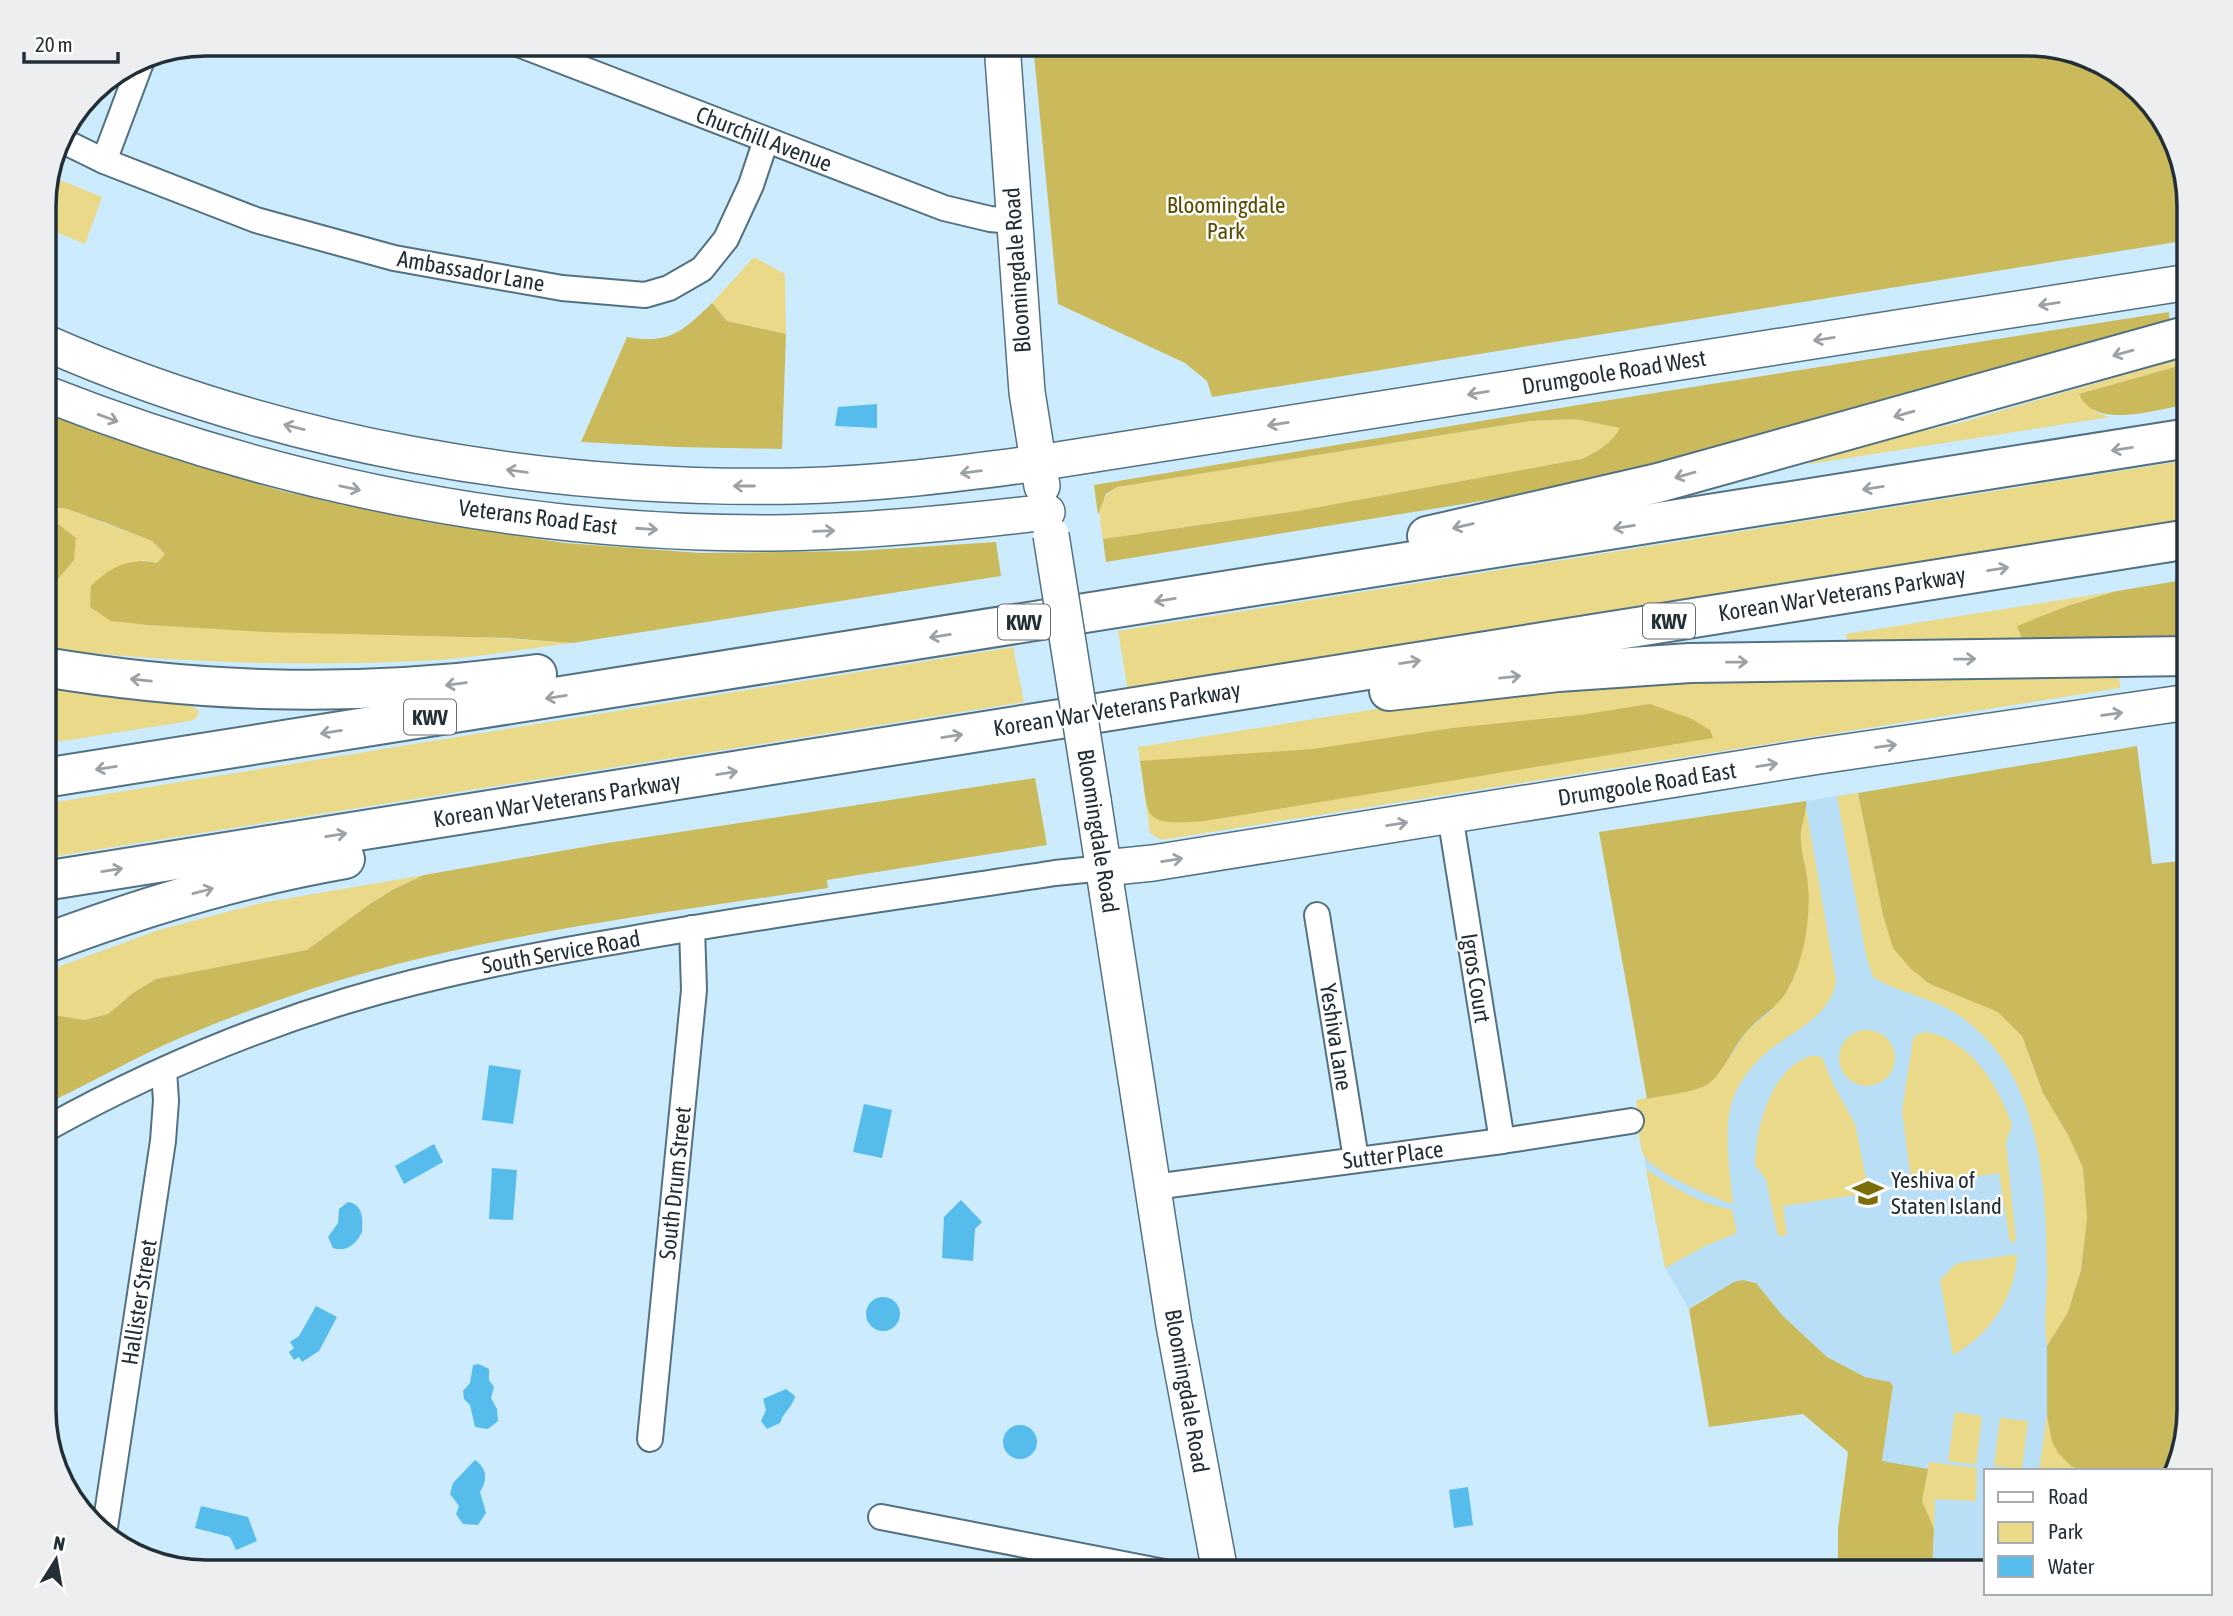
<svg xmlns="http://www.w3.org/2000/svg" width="2233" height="1616" viewBox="0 0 2233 1616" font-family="'Asap Condensed',sans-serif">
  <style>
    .built { fill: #b8dff5 }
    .green { fill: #e9d988 }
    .forest { fill: #cbba5c }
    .water { fill: #55bceb }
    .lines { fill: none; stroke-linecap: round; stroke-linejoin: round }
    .street-casing { stroke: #537180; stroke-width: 28 }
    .secondary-casing { stroke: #537180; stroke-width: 38 }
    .highway-casing { stroke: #537180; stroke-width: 42 }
    .street { stroke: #fff; stroke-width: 24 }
    .secondary { stroke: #fff; stroke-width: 35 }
    .highway { stroke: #fff; stroke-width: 38 }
    .secondary-bridge-casing { stroke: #537180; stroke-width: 38; stroke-linecap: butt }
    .secondary-bridge { stroke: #fff; stroke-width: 35 }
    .oneway { stroke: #9ca1a5 }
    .labels { text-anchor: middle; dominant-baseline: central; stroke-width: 5; stroke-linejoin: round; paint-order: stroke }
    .shield { fill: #fff; stroke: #656d72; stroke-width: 2 }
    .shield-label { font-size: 21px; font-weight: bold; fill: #232f36 }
    .street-label { font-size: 23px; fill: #232f36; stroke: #fff }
    .park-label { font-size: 23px; fill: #594c00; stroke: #fff }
    .poi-label { font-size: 23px; fill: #232f36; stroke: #fff; text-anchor: start }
    .rim { fill: none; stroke: #232f36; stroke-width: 3.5 }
  </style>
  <rect width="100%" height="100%" fill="#ccecfd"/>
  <polygon class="built" points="1858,793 1883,915 1961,996 2068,1135 2047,1346 2071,1466 2082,1471 1986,1471 1986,1572 1932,1572 1934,1530 1882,1461 1891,1403 1893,1386 1890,1382 1865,1377 1827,1357 1782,1315 1756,1283 1749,1280 1704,1298 1689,1309 1665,1268 1646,1169 1636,1100 1647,1099 1806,808 1806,801"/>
  <g class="green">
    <polygon points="60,180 102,197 85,244 44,227 44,220"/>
    <polygon points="754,257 785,274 786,334 727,321 712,303"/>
    <polygon points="2189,356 2189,363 2080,394 2095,412 2110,417 1810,464 1810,456 1959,423"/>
    <path d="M1575 419 1621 428C1611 444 1598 451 1582 459L1297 511 1103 539C1099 517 1095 501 1117 487L1530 421Z"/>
    <polygon points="2189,460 2189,523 1128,691 1118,631"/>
    <path d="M64 508 152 541 166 555 157 563 142 560 149 625C290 633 431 632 572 643 521 649 469 659 418 661 294 667 167 662 44 648V596L74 560 49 516 46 509Z"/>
    <polygon points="2117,591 2070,605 2150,636 2189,637 1848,644 1846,634"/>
    <polygon points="1013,647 1024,702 44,858 44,804"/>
    <polygon points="1931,677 2119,677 2120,688 1161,840 1150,833 1138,747 1433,700 1713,680"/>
    <polygon points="44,685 73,691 192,706 199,711 196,719 190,721 44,744"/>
    <path d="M1858 793 1883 915 1930 984 1999 1012 2022 1036 2043 1093 2068 1135 2083 1168 2087 1218 2081 1270 2068 1312 2047 1346C2043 1322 2047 1301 2047 1277 2046 1185 2043 1075 1960 1016 1934 998 1900 994 1873 977L1866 955 1837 796Z"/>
    <path d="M1806 808 1836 981C1831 1014 1799 1028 1775 1046 1758 1058 1742 1076 1734 1096 1722 1125 1730 1173 1733 1204 1715 1199 1650 1171 1643 1154 1638 1140 1638 1116 1636 1100L1706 1086 1730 1057 1747 1031 1772 1010 1808 885 1800 840 1801 823Z"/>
    <polygon points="424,875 394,889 370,904 307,950 156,979 133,993 108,1014 83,1020 54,1015 44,1008 44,972 159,930 261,903"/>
    <circle cx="1867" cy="1058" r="28"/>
    <path d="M1924 1032C1969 1037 1999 1086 2012 1125L2006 1142 2016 1241 2010 1242 1999 1173 1912 1186 1902 1111 1913 1039 1916 1035Z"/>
    <path d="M1810 1056H1819L1823 1059 1831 1080 1855 1124 1869 1193 1783 1206 1787 1235 1778 1236 1766 1179 1755 1165C1756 1127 1770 1070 1810 1056Z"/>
    <path d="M1646 1169C1672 1187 1701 1204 1732 1210L1737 1233 1705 1246 1665 1268Z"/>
    <path d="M2017 1254C2016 1296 1989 1336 1953 1355L1940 1279C1949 1275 1950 1266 1959 1263Z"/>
    <polygon points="1955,1412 1982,1416 1976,1465 1948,1461"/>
    <path d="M2047 1415C2051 1439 2058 1461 2082 1471H2039Z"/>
    <polygon points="2000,1418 2028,1421 2022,1469 1994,1466"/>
    <polygon points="1929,1462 1977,1468 1976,1501 1935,1499 1934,1529 1922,1501"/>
  </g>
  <g class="forest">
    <polygon points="1033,44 2027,44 2125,77 2172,134 2189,206 2189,240 1212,397 1207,381 1185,363 1058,304"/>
    <path d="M712 303 727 321 786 334 782 449 677 447 581 442 627 337C669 345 683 331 712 303Z"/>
    <path d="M2169 312 2170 329 1629 477 1106 562 1103 539 1297 511 1582 459C1598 451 1611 444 1620 428L1575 419 1530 421 1117 487 1106 494 1098 515 1094 485 1578 405Z"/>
    <path d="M2189 363V404C2157 409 2095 431 2079 394Z"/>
    <path d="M44 411 150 451 282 491 427 522 565 543 701 553 855 551 996 542 1001 576 572 643 508 638 266 632 149 625 111 621 90 607 91 586C110 567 129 557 157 563L165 554 152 541 106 523 64 508H47L49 517 76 538 74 560 44 596Z"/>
    <polygon points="2189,579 2189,637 2022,639 2017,626 2070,605 2117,591"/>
    <path d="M1650 704 1692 719 1710 730 1713 738 1204 821C1139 826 1150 819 1140 761L1313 749 1453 728 1580 715Z"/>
    <polygon points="2137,746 2152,864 2189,860 2189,1410 2169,1471 2082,1471 2071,1466 2059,1454 2052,1442 2047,1415 2047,1346 2068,1312 2081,1270 2087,1218 2083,1168 2068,1135 2043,1093 2022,1036 1998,1012 1930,984 1911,969 1893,948 1883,915 1858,793"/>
    <path d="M1035 778 1047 845 827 880 828 888C646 916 460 937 285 998 244 1012 202 1028 162 1046 122 1065 84 1086 44 1105V1008L54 1015 84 1020 108 1014 133 993 156 979 307 950 370 904 394 889 424 875 601 844Z"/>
    <path d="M1806 801C1807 815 1799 828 1801 842 1802 857 1807 871 1808 885 1811 918 1804 960 1788 989 1778 1008 1760 1016 1747 1031 1735 1044 1720 1079 1705 1086 1690 1093 1663 1095 1647 1099L1599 832Z"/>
    <polygon points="1743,1280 1756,1283 1782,1315 1827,1357 1865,1377 1890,1382 1893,1386 1882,1461 1928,1469 1922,1501 1934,1529 1932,1571 1947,1572 1838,1572 1838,1529 1848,1452 1803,1414 1709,1427 1689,1309 1734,1282"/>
  </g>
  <g class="water">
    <polygon points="877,404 877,428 835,426 838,407"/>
    <polygon points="489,1065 521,1070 513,1124 482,1120"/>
    <polygon points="864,1104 892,1110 882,1158 853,1152"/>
    <polygon points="434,1144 443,1162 404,1184 395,1166"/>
    <polygon points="492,1168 517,1170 513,1220 489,1219"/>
    <polygon points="961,1200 982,1222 975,1229 973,1261 942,1258 944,1217"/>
    <path d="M348 1202C363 1204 363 1219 362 1232 357 1243 346 1253 333 1248L328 1237 338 1223 339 1209Z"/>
    <circle cx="883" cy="1314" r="17"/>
    <polygon points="316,1306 337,1317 319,1351 302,1362 299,1357 294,1360 289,1352 294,1348 290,1342 299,1336"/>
    <polygon points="479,1364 489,1369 489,1380 494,1387 491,1398 497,1409 498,1421 488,1429 475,1427 470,1405 464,1399 463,1391 470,1383 473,1365"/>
    <path d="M786 1389 795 1396C793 1407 783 1412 780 1423L767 1429 761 1421 766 1410 763 1399Z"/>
    <circle cx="1020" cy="1442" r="17"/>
    <path d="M475 1460C487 1468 488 1480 480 1492L486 1513 478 1525 463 1524 456 1514 459 1506 450 1494 453 1483Z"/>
    <polygon points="1468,1487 1473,1525 1454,1528 1449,1490"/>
    <polygon points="201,1506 248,1517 257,1541 236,1550 230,1537 195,1528"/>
    <polygon points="768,1561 823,1570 823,1572 760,1572 760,1565"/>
  </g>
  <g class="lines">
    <g class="street-casing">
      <g id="street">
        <polyline points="518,44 944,208 990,219 1013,221"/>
        <polyline points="59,139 104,161 256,220 394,258 562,288 645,295 669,288 702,269 726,239 751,185 766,140"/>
        <polyline points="104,161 143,57"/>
        <polyline points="1450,815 1502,1141"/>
        <polyline points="1317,915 1356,1159"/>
        <path d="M44 1130C139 1077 241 1033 346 1001 439 973 534 955 630 939 771 914 913 895 1055 873L1104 868"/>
        <polyline points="1154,1187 1502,1141 1631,1121"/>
        <polyline points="650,1439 694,990 692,928"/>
        <polyline points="881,1517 1164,1572"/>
        <polyline points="104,1534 163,1141 166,1101 164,1070"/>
      </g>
    </g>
    <g class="secondary-casing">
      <g id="secondary">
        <polyline points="1002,44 1027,392 1042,486"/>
        <path d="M44 342C278 445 541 491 797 486 878 484 958 474 1038 463L2189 282"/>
        <path d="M44 393C278 485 521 534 773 533 865 532 956 523 1047 512"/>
        <polyline points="1093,800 1174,1325 1220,1572"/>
        <polyline points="1104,868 1153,863 1819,756 2189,702"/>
      </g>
    </g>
    <g class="highway-casing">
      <g id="highway">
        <polyline points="1427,536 1658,483 2189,335"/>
        <path d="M44 667C213 695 367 697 537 674"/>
        <polyline points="1389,691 1558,672 1690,663 2189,656"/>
        <polyline points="44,778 2189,438"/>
        <polyline points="44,881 2189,539"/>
        <path d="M44 944C142 907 242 877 345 859"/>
      </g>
    </g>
    <use href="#street" class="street"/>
    <use href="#secondary" class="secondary"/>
    <use href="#highway" class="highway"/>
    <g class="secondary-bridge-casing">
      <polyline id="secondary-bridge" points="1051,535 1093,800"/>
    </g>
    <use href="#secondary-bridge" class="secondary-bridge"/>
  </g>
  <defs><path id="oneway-shaft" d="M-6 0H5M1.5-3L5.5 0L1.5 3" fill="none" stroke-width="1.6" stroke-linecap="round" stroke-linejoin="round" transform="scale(1.75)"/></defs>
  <g class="oneway">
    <use href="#oneway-shaft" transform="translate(2049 304) rotate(171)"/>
    <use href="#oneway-shaft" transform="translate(1824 339) rotate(171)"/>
    <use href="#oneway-shaft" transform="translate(2123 353) rotate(164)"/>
    <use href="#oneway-shaft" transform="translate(1478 393) rotate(171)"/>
    <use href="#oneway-shaft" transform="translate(1904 414) rotate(164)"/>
    <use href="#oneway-shaft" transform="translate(108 418) rotate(20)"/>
    <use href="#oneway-shaft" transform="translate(1278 424) rotate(171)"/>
    <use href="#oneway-shaft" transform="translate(294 427) rotate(-166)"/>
    <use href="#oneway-shaft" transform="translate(2122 449) rotate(171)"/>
    <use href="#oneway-shaft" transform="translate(517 471) rotate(-173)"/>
    <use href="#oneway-shaft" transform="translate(971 472) rotate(173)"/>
    <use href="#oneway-shaft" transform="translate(1685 475) rotate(164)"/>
    <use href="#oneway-shaft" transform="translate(744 486) rotate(-180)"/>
    <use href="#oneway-shaft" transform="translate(350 488) rotate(12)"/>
    <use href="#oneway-shaft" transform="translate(1873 488) rotate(171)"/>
    <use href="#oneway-shaft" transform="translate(1463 526) rotate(167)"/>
    <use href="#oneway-shaft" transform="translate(1624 527) rotate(171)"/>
    <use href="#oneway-shaft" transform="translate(647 529) rotate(4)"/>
    <use href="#oneway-shaft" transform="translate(824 531) rotate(-2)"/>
    <use href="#oneway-shaft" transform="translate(1998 569) rotate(-9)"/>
    <use href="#oneway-shaft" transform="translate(1165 600) rotate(171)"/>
    <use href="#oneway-shaft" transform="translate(940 636) rotate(171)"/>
    <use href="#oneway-shaft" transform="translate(1965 659) rotate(-1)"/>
    <use href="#oneway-shaft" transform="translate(1410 662) rotate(-9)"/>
    <use href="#oneway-shaft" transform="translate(1737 662) rotate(-1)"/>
    <use href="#oneway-shaft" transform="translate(1510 677) rotate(-6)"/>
    <use href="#oneway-shaft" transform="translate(141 680) rotate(-174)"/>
    <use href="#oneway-shaft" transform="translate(456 684) rotate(173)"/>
    <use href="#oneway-shaft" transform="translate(556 697) rotate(171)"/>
    <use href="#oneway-shaft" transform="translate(2112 714) rotate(-8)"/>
    <use href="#oneway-shaft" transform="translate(331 732) rotate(171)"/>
    <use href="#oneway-shaft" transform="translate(952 736) rotate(-9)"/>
    <use href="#oneway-shaft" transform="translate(1886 746) rotate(-8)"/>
    <use href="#oneway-shaft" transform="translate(1767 765) rotate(-9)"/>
    <use href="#oneway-shaft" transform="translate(106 768) rotate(171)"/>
    <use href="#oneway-shaft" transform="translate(727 773) rotate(-9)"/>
    <use href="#oneway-shaft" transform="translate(1397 824) rotate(-9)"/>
    <use href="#oneway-shaft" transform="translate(336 835) rotate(-9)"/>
    <use href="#oneway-shaft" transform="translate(1172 860) rotate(-9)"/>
    <use href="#oneway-shaft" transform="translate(112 870) rotate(-9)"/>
    <use href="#oneway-shaft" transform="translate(203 891) rotate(-15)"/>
  </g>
  <defs>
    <g id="school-bare" transform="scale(2.415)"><path d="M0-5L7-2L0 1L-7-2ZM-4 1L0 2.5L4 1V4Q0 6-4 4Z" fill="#7c6d08" stroke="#fff" stroke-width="2.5" paint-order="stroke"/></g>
  </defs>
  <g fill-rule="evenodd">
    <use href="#school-bare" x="1868" y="1193"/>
  </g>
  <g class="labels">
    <g class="shield">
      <rect x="1643" y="603.5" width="52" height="35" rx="5"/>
      <rect x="998" y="604.5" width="52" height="35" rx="5"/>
      <rect x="404" y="699.5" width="52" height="35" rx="5"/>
    </g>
    <g class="shield-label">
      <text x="1669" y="621">KWV</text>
      <text x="1024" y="622">KWV</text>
      <text x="430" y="717">KWV</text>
    </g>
    <g class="street-label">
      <text transform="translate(764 139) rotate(21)">Churchill Avenue</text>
      <text transform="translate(1017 270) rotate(-94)">Bloomingdale Road</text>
      <text transform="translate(471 271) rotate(10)">Ambassador Lane</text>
      <text transform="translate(1614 372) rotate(-9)">Drumgoole Road West</text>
      <text transform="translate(538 517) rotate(7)">Veterans Road East</text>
      <text transform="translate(1842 594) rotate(-9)">Korean War Veterans Parkway</text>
      <text transform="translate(1117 709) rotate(-9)">Korean War Veterans Parkway</text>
      <text transform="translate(1647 784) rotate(-9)">Drumgoole Road East</text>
      <text transform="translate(557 800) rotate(-9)">Korean War Veterans Parkway</text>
      <text transform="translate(1098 831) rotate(81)">Bloomingdale Road</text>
      <text transform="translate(561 952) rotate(-10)">South Service Road</text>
      <text transform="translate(1476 978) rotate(81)">Igros Court</text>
      <text transform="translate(1336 1037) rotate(81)">Yeshiva Lane</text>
      <text transform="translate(1393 1155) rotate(-7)">Sutter Place</text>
      <text transform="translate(675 1183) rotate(-84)">South Drum Street</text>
      <text transform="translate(139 1302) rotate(-81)">Hallister Street</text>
      <text transform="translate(1187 1391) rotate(80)">Bloomingdale Road</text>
    </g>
    <g class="park-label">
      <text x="1226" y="205">Bloomingdale<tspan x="1226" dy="26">Park</tspan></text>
    </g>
    <g class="poi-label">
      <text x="1891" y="1180">Yeshiva of<tspan x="1891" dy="26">Staten Island</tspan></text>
    </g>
  </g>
  <path d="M0 0H2233V1616H0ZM206 56H2027A150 150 0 0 1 2177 206V1410A150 150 0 0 1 2027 1560H206A150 150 0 0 1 56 1410V206A150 150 0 0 1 206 56Z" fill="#edeeef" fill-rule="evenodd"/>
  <path class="rim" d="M206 56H2027A150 150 0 0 1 2177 206V1410A150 150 0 0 1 2027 1560H206A150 150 0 0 1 56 1410V206A150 150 0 0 1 206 56Z"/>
  <rect x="1984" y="1469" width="228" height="126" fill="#ffffff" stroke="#a7acaf" stroke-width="2"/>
  <rect x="1998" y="1492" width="35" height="10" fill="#ffffff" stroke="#a7acaf" stroke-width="2"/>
  <text x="2048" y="1504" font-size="21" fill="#232f36">Road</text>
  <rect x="1998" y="1522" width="35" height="21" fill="#e9d988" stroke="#a7acaf" stroke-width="2"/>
  <text x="2048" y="1539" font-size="21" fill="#232f36">Park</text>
  <rect x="1998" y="1556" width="35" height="21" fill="#55bceb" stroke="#a7acaf" stroke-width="2"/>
  <text x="2048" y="1574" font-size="21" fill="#232f36">Water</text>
  <g transform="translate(56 1560) rotate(11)" stroke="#ffffff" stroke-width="5" paint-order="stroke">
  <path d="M0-5L12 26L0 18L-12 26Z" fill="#232f36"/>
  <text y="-10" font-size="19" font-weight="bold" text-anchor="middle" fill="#232f36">N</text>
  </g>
  <path d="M24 52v10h94v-10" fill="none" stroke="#232f36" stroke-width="3.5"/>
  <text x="35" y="52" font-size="21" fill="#232f36" stroke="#ffffff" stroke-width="5" paint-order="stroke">20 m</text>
</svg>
